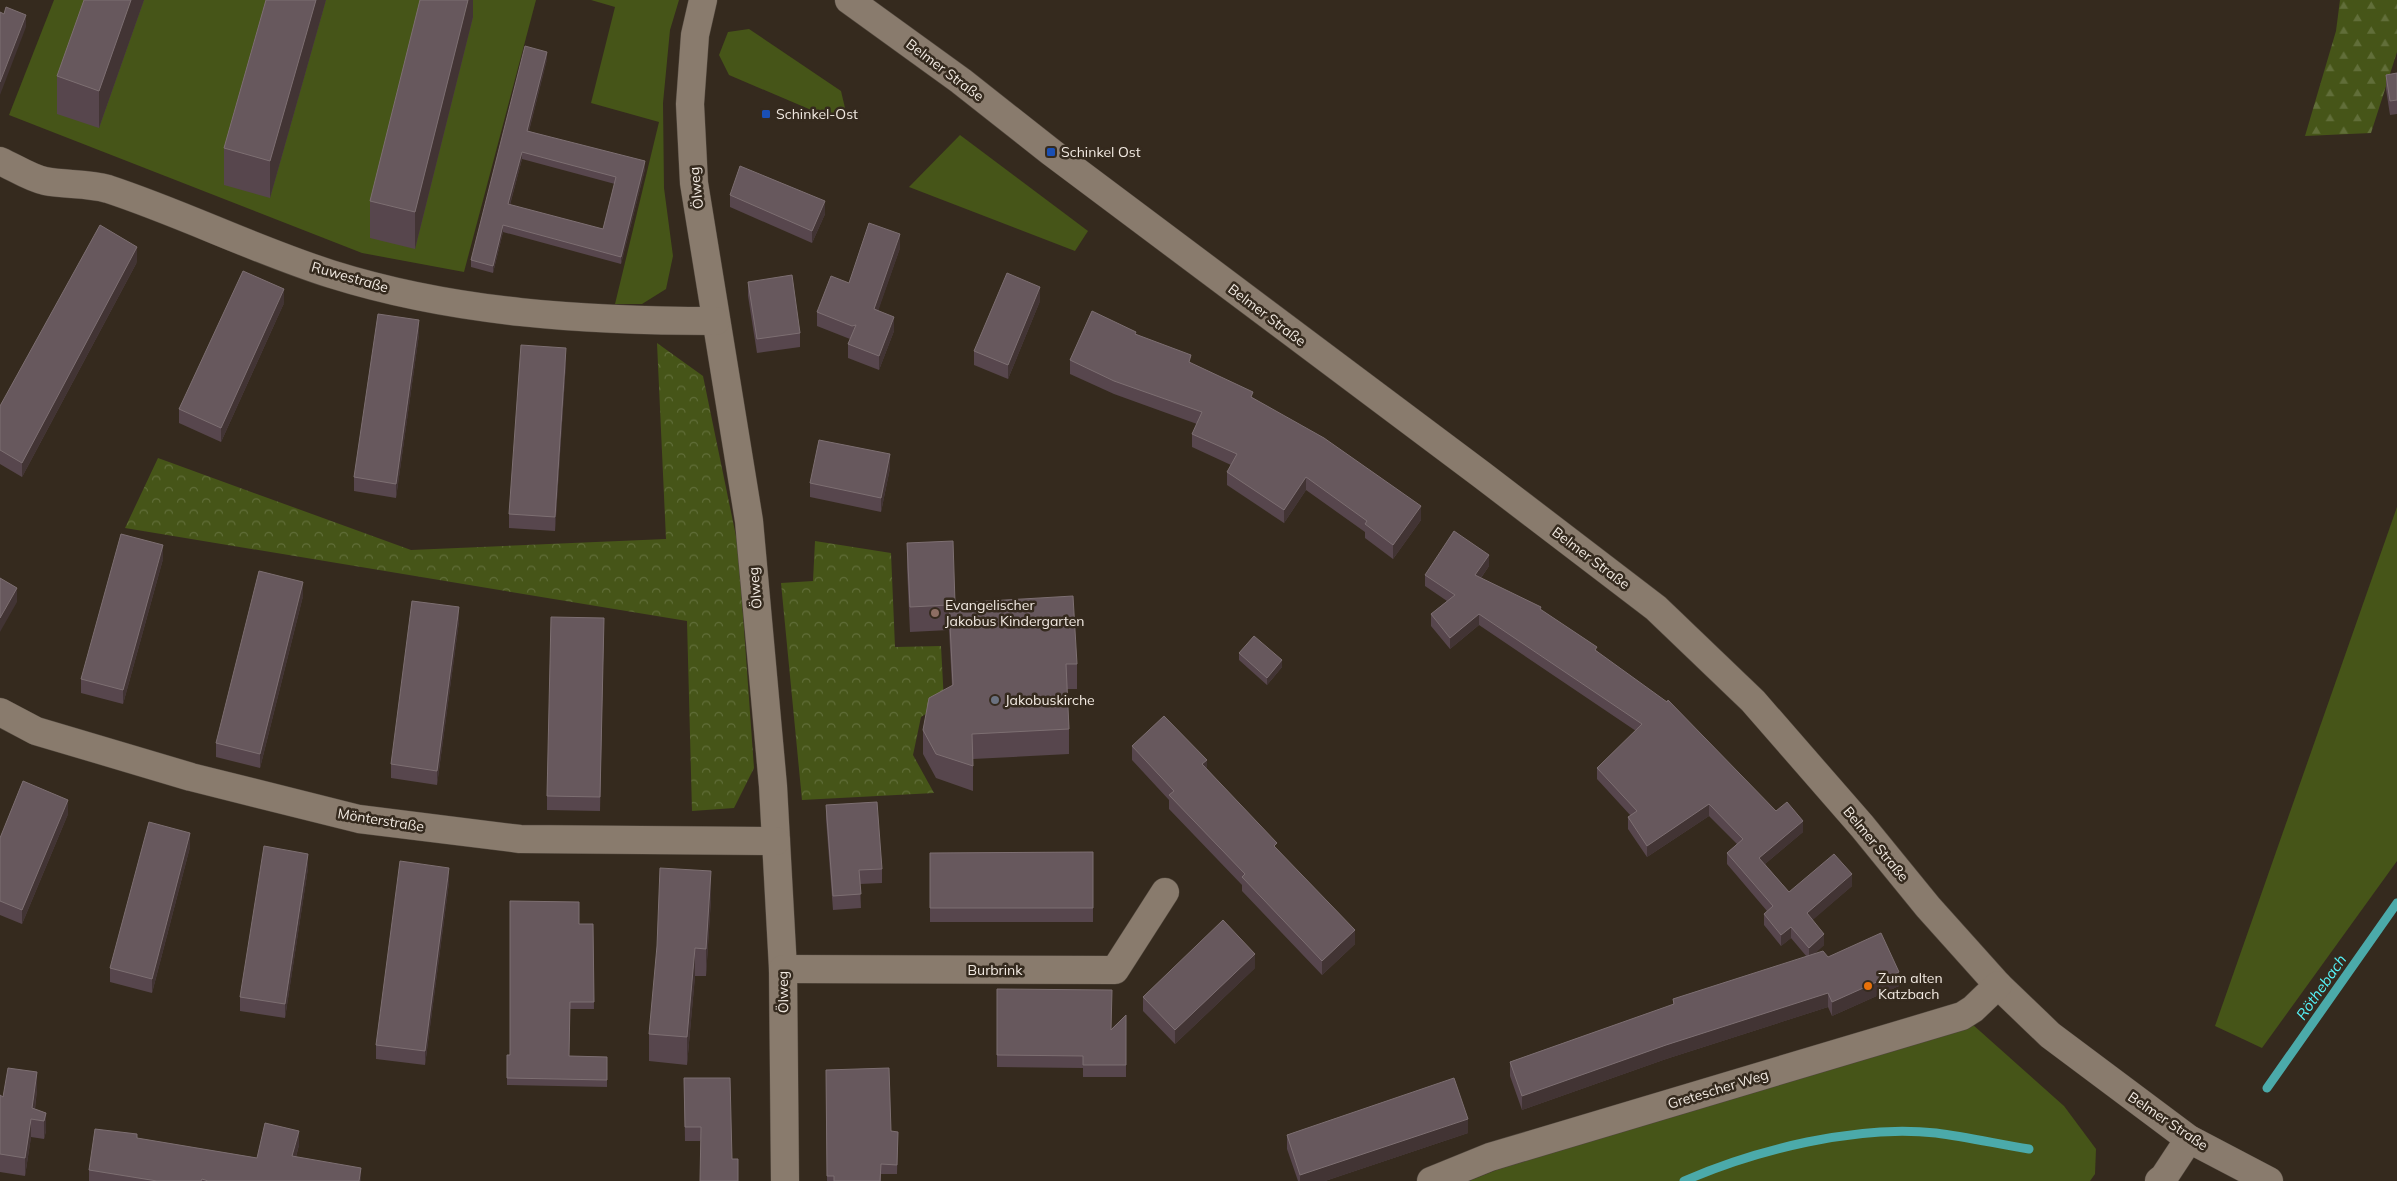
<svg xmlns="http://www.w3.org/2000/svg" width="2397" height="1181" viewBox="0 0 2397 1181" font-family="Mulish,sans-serif">
  <style>
    .grass { fill: #465518 }
    .forest { fill: url(#forest-firs) }
    .park { fill: url(#park-crowns) }
    .lines { fill: none; stroke-linecap: round; stroke-linejoin: round }
    .stream { stroke: #4baaaa; stroke-width: 9 }
    .minor-casing { stroke: #50463c; stroke-width: 29 }
    .minor { stroke: #897b6d; stroke-width: 28 }
    .wall { fill: #57464d; fill-rule: evenodd }
    .shaded-wall { fill: #423434 }
    .building { fill: #67585d; stroke: #7d6f72; fill-rule: evenodd }
    .transit-dot { fill: #1a4fb4; stroke: #352a1e; stroke-width: 2 }
    .education-dot { fill: #8d6e63; stroke: #352a1e; stroke-width: 2 }
    .worship-dot { fill: #6b7280; stroke: #352a1e; stroke-width: 2 }
    .food-dot { fill: #e8710a; stroke: #352a1e; stroke-width: 2 }
    .labels { text-anchor: middle; dominant-baseline: central; stroke-width: 5; stroke-linejoin: round; paint-order: stroke }
    .street-label { font-size: 14px; fill: #f2eae2; stroke: #352a1e }
    .poi-label { font-size: 14px; fill: #f2eae2; stroke: #352a1e; text-anchor: start }
    .water-label { font-size: 15px; font-style: italic; fill: #55f3f8; stroke: #352a1e }
  </style>
  <defs>
    <pattern id="forest-firs" width="22" height="20" patternUnits="userSpaceOnUse" patternTransform="scale(1.25)"><rect width="22" height="20" fill="#465518"/><path d="M5 1l3.5 6h-7zM16 11l3.5 6h-7z" fill="#616e39"/></pattern>
    <pattern id="park-crowns" width="20" height="18" patternUnits="userSpaceOnUse" patternTransform="scale(1.25)"><rect width="20" height="18" fill="#465518"/><path d="M2 6a3 3 0 1 1 6 0M12 15a3 3 0 1 1 6 0" fill="none" stroke="#616e39"/></pattern>
  </defs>
  <rect width="100%" height="100%" fill="#352a1e"/>
  <g class="grass">
    <polygon points="54,0 536,0 464,272 362,253 9,115"/>
    <polygon points="591,0 679,0 670,30 663,103 664,188 673,256 666,289 642,304 615,304 659,122 591,103 615,7"/>
    <polygon points="749,29 841,91 845,108 830,118 729,75 719,55 728,32"/>
    <polygon points="960,135 1088,231 1075,251 909,187"/>
    <polygon points="2397,507 2397,861 2262,1048 2215,1026"/>
    <polygon points="1972,1024 2064,1106 2096,1149 2095,1174 2090,1181 1469,1181 1499,1169"/>
  </g>
  <polygon class="forest" points="2340,0 2397,0 2397,52 2371,133 2305,136 2336,31"/>
  <g class="park">
    <polygon points="657,343 703,376 738,546 754,768 734,808 692,811 687,621 125,528 158,458 411,550 666,539"/>
    <polygon points="815,541 891,553 895,647 941,646 944,702 921,717 913,755 934,793 802,800 781,583 813,581"/>
  </g>
  <g class="lines">
    <g class="stream">
      <polyline points="2267,1088 2397,903"/>
      <path d="M1684 1181C1755 1150 1858 1124 1936 1133 1967 1137 1998 1144 2029 1149"/>
    </g>
    <g class="minor-casing">
      <g id="minor">
        <polyline points="703,0 695,35 690,104 694,183 749,521 773,786 783,969 785,1181"/>
        <polyline points="849,0 961,81 1051,152 1482,475 1656,608 1753,701 1862,826 1928,907 1998,985 2050,1035 2189,1139 2269,1181"/>
        <path d="M0 161C14 167 30 178 45 181 65 185 88 183 108 189 184 214 255 250 331 274 455 313 586 321 716 321"/>
        <polyline points="0,712 36,731 191,777 359,819 520,839 776,841"/>
        <polyline points="783,969 1115,970 1165,892"/>
        <polyline points="1431,1181 1490,1157 1962,1016 1973,1009 1998,985"/>
        <polyline points="2159,1181 2164,1177 2189,1139"/>
      </g>
    </g>
    <use href="#minor" class="minor"/>
  </g>
  <g class="wall">
    <polygon points="144,0 99,128 57,114 57,76"/>
    <polygon points="266,0 326,0 270,198 224,185 224,148"/>
    <polygon points="473,0 473,17 415,249 370,238 370,201"/>
    <path d="M547 59 529 131 645 169 621 264 503 232 493 273 471 267V260ZM522 159 615 184 603 229 510 205Z"/>
    <polygon points="2397,73 2397,114 2390,115 2386,89 2386,75"/>
    <polygon points="730,195 825,214 812,243 730,207"/>
    <polygon points="900,248 878,310 894,331 879,370 848,358 848,344 850,339 817,326 817,312 849,283"/>
    <polygon points="137,262 22,477 0,464 0,406"/>
    <polygon points="748,282 800,333 800,347 757,353 748,296"/>
    <polygon points="1040,301 1008,379 974,365 974,351"/>
    <polygon points="284,303 221,442 179,423 179,409"/>
    <polygon points="419,334 396,498 354,491 354,477"/>
    <polygon points="1136,334 1191,363 1253,398 1421,520 1393,559 1365,538 1365,532 1306,490 1284,523 1227,485 1227,472 1231,465 1192,447 1192,434 1197,424 1114,394 1070,374 1070,360"/>
    <polygon points="566,362 555,531 509,528 509,514"/>
    <polygon points="890,468 881,512 810,497 810,483"/>
    <polygon points="907,543 955,603 1077,664 1077,689 1067,689 1069,729 1069,754 973,759 973,791 936,778 923,754 923,730 952,686 949,630 910,632 907,568"/>
    <polygon points="163,559 123,704 81,693 81,679"/>
    <polygon points="1489,566 1481,578 1541,610 1597,651 1776,811 1803,832 1765,864 1789,892 1852,886 1812,920 1824,945 1814,954 1828,957 1899,986 1832,1016 1828,1007 1666,1059 1522,1110 1510,1076 1510,1062 1673,1005 1673,999 1807,957 1791,938 1781,946 1764,925 1764,914 1767,911 1727,864 1727,853 1737,844 1709,816 1647,857 1628,829 1628,817 1631,816 1597,779 1597,768 1636,731 1479,625 1450,649 1431,626 1431,614 1447,601 1425,586 1425,575"/>
    <polygon points="303,596 260,768 216,757 216,743"/>
    <polygon points="604,618 600,811 547,810 547,796"/>
    <polygon points="459,621 437,785 391,778 391,764"/>
    <polygon points="1239,653 1282,667 1267,685 1239,660"/>
    <polygon points="1132,746 1207,769 1277,849 1355,944 1322,975 1242,891 1242,885 1169,809 1169,800 1132,760"/>
    <polygon points="826,805 882,869 882,883 860,884 861,908 833,910 826,819"/>
    <polygon points="68,814 22,924 0,915 0,838"/>
    <polygon points="190,847 152,993 110,982 110,968"/>
    <polygon points="1093,852 1093,922 930,922 930,853"/>
    <polygon points="308,868 285,1018 240,1011 240,997"/>
    <polygon points="449,882 425,1065 376,1059 376,1045"/>
    <polygon points="711,899 706,976 695,976 687,1065 649,1061 649,1034"/>
    <polygon points="579,924 593,924 594,1009 570,1009 569,1056 607,1057 607,1087 507,1085 507,1055 510,1055"/>
    <polygon points="1255,968 1175,1044 1143,1011 1143,997"/>
    <polygon points="997,989 1111,1029 1126,1015 1126,1077 1083,1077 1083,1068 997,1067"/>
    <polygon points="826,1070 891,1131 898,1132 897,1174 881,1174 881,1181 827,1181"/>
    <polygon points="684,1078 730,1078 700,1141 685,1141"/>
    <polygon points="37,1090 35,1109 46,1113 46,1131 44,1139 31,1137 25,1176 0,1172 0,1095 3,1097"/>
    <polygon points="1468,1133 1325,1181 1298,1181 1287,1149 1287,1135"/>
    <polygon points="137,1139 257,1158 299,1145 296,1157 361,1181 89,1181 89,1170"/>
  </g>
  <g class="shaded-wall">
    <polygon points="131,0 144,0 99,128 99,91"/>
    <polygon points="316,0 326,0 270,198 270,161"/>
    <polygon points="468,0 473,0 473,17 415,249 415,212"/>
    <polygon points="26,15 26,27 0,95 0,82"/>
    <polygon points="547,52 547,59 527,138 527,131"/>
    <polygon points="522,152 522,159 508,211 508,204"/>
    <polygon points="645,161 645,169 621,264 621,257"/>
    <polygon points="825,201 825,214 812,243 812,231"/>
    <polygon points="503,225 503,232 493,273 493,266"/>
    <polygon points="900,234 900,248 874,323 874,309"/>
    <polygon points="137,247 137,262 22,477 22,463"/>
    <polygon points="1040,287 1040,301 1008,379 1008,365"/>
    <polygon points="284,289 284,303 221,442 221,428"/>
    <polygon points="894,317 894,331 879,370 879,356"/>
    <polygon points="419,320 419,334 396,498 396,484"/>
    <polygon points="566,348 566,362 555,531 555,517"/>
    <polygon points="890,454 890,468 881,512 881,498"/>
    <polygon points="1306,477 1306,490 1284,523 1284,510"/>
    <polygon points="1421,506 1421,520 1393,559 1393,545"/>
    <polygon points="163,545 163,559 123,704 123,690"/>
    <polygon points="1489,555 1489,566 1475,586 1475,575"/>
    <polygon points="303,582 303,596 260,768 260,754"/>
    <polygon points="17,588 17,602 0,632 0,618"/>
    <polygon points="459,607 459,621 437,785 437,771"/>
    <polygon points="1479,614 1479,625 1450,649 1450,638"/>
    <polygon points="1282,660 1282,667 1267,685 1267,678"/>
    <polygon points="1207,760 1207,774 1202,764"/>
    <polygon points="68,800 68,814 22,924 22,910"/>
    <polygon points="1709,804 1709,816 1647,857 1647,846"/>
    <polygon points="1803,821 1803,832 1759,869 1759,858"/>
    <polygon points="190,833 190,847 152,993 152,979"/>
    <polygon points="308,854 308,868 285,1018 285,1004"/>
    <polygon points="449,868 449,882 425,1065 425,1051"/>
    <polygon points="711,871 711,899 706,976 706,949"/>
    <polygon points="1852,874 1852,886 1807,925 1807,913"/>
    <polygon points="1791,927 1791,938 1781,946 1781,935"/>
    <polygon points="1355,930 1355,944 1322,975 1322,961"/>
    <polygon points="1824,934 1824,945 1809,959 1809,948"/>
    <polygon points="695,948 695,976 687,1065 687,1037"/>
    <polygon points="1255,954 1255,968 1175,1044 1175,1030"/>
    <polygon points="1899,972 1899,986 1832,1016 1832,1002"/>
    <polygon points="1828,993 1828,1007 1666,1059 1522,1110 1522,1096 1666,1045"/>
    <polygon points="37,1072 37,1090 33,1120 32,1108"/>
    <polygon points="46,1113 46,1131 44,1139 44,1121"/>
    <polygon points="31,1119 31,1137 25,1176 25,1158"/>
    <polygon points="1468,1119 1468,1133 1325,1181 1300,1181 1300,1175"/>
    <polygon points="299,1131 299,1145 292,1171 292,1156"/>
    <polygon points="361,1168 361,1181 359,1181"/>
  </g>
  <g class="building">
    <polygon points="84,0 131,0 99,91 57,76"/>
    <polygon points="266,0 316,0 270,161 224,148"/>
    <polygon points="420,0 468,0 415,212 370,201"/>
    <polygon points="6,7 26,15 0,82 0,12 4,14"/>
    <path d="M525 46 547 52 527 131 645 161 621 257 503 225 493 266 471 260ZM522 152 616 177 603 229 508 204Z"/>
    <polygon points="2397,73 2397,100 2390,101 2386,75"/>
    <polygon points="740,166 825,201 812,231 730,195"/>
    <polygon points="869,223 900,234 874,309 894,317 879,356 848,344 856,325 852,326 817,312 831,276 849,283"/>
    <polygon points="100,225 137,247 22,463 0,450 0,406"/>
    <polygon points="243,271 284,289 221,428 179,409"/>
    <polygon points="1007,273 1040,287 1008,365 974,351"/>
    <polygon points="792,275 800,333 757,339 748,282"/>
    <polygon points="1092,311 1136,332 1135,334 1191,355 1189,362 1253,392 1251,397 1324,438 1421,506 1393,545 1365,524 1367,521 1306,477 1284,510 1227,472 1237,454 1192,434 1202,412 1114,381 1070,360"/>
    <polygon points="378,314 419,320 396,484 354,477"/>
    <polygon points="521,345 566,348 555,517 509,514"/>
    <polygon points="819,440 890,454 881,498 810,483"/>
    <polygon points="1454,531 1489,555 1475,575 1541,607 1540,609 1597,647 1595,650 1667,702 1668,700 1776,811 1787,802 1803,821 1759,858 1789,892 1834,854 1852,874 1807,913 1824,934 1809,948 1791,927 1781,935 1764,914 1773,906 1727,853 1743,839 1709,804 1647,846 1628,817 1637,811 1597,768 1642,724 1479,614 1450,638 1431,614 1455,595 1425,575"/>
    <polygon points="121,534 163,545 123,690 81,679"/>
    <polygon points="953,541 955,603 1073,596 1077,664 1066,664 1069,729 972,734 973,766 936,754 923,730 929,698 953,685 949,605 910,607 907,543"/>
    <polygon points="259,571 303,582 260,754 216,743"/>
    <polygon points="0,578 17,588 0,618"/>
    <polygon points="412,601 459,607 437,771 391,764"/>
    <polygon points="551,617 604,618 600,797 547,796"/>
    <polygon points="1254,636 1282,660 1267,678 1239,653"/>
    <polygon points="1164,716 1207,760 1202,764 1277,843 1274,846 1355,930 1322,961 1242,877 1245,874 1169,795 1174,791 1132,746"/>
    <polygon points="23,781 68,800 22,910 0,901 0,838"/>
    <polygon points="877,802 882,869 859,870 861,894 833,896 826,805"/>
    <polygon points="149,822 190,833 152,979 110,968"/>
    <polygon points="264,846 308,854 285,1004 240,997"/>
    <polygon points="1093,852 1093,908 930,908 930,853"/>
    <polygon points="400,861 449,868 425,1051 376,1045"/>
    <polygon points="660,868 711,871 706,949 695,948 687,1037 649,1034 657,946"/>
    <polygon points="510,901 579,902 579,924 593,924 594,1002 570,1002 569,1056 607,1057 607,1080 507,1078 507,1055 510,1055"/>
    <polygon points="1223,920 1255,954 1175,1030 1143,997"/>
    <polygon points="1881,933 1899,972 1832,1002 1828,993 1666,1045 1522,1096 1510,1062 1674,1004 1673,999 1823,951 1828,957"/>
    <polygon points="997,989 1112,990 1111,1030 1126,1015 1126,1065 1083,1065 1083,1056 997,1055"/>
    <polygon points="8,1068 37,1072 32,1108 46,1113 44,1121 31,1119 25,1158 0,1154 0,1095 3,1097"/>
    <polygon points="889,1068 891,1131 898,1132 897,1165 881,1164 880,1181 834,1181 834,1176 827,1176 826,1070"/>
    <polygon points="684,1078 730,1078 732,1159 738,1159 738,1181 700,1181 701,1127 685,1127"/>
    <polygon points="1454,1078 1468,1119 1300,1175 1287,1135"/>
    <polygon points="265,1123 299,1131 292,1156 361,1168 359,1181 208,1181 202,1179 201,1181 157,1181 89,1170 95,1129 137,1134 137,1138 257,1158"/>
  </g>
  <g class="transit-dot">
    <rect x="761" y="109" width="10" height="10" rx="2.5"/>
    <rect x="1046" y="147" width="10" height="10" rx="2.5"/>
  </g>
  <circle class="education-dot" cx="935" cy="613" r="5"/>
  <circle class="worship-dot" cx="995" cy="700" r="5"/>
  <circle class="food-dot" cx="1868" cy="986" r="5"/>
  <g class="labels">
    <g class="street-label">
      <text transform="translate(945 70) rotate(37)">Belmer Straße</text>
      <text transform="translate(696 188) rotate(-96)">Ölweg</text>
      <text transform="translate(350 277) rotate(16)">Ruwestraße</text>
      <text transform="translate(1267 315) rotate(37)">Belmer Straße</text>
      <text transform="translate(1591 558) rotate(37)">Belmer Straße</text>
      <text transform="translate(755 588) rotate(-95)">Ölweg</text>
      <text transform="translate(381 820) rotate(9)">Mönterstraße</text>
      <text transform="translate(1876 844) rotate(50)">Belmer Straße</text>
      <text x="995" y="970">Burbrink</text>
      <text transform="translate(783 992) rotate(-91)">Ölweg</text>
      <text transform="translate(1718 1089) rotate(-17)">Gretescher Weg</text>
      <text transform="translate(2168 1121) rotate(34)">Belmer Straße</text>
    </g>
    <g class="poi-label">
      <text x="776" y="114">Schinkel-Ost</text>
      <text x="1061" y="152">Schinkel Ost</text>
      <text x="945" y="605">Evangelischer<tspan x="945" dy="16">Jakobus Kindergarten</tspan></text>
      <text x="1005" y="700">Jakobuskirche</text>
      <text x="1878" y="978">Zum alten<tspan x="1878" dy="16">Katzbach</tspan></text>
    </g>
    <g class="water-label">
      <text transform="translate(2321 987) rotate(-55)">Röthebach</text>
    </g>
  </g>
</svg>
